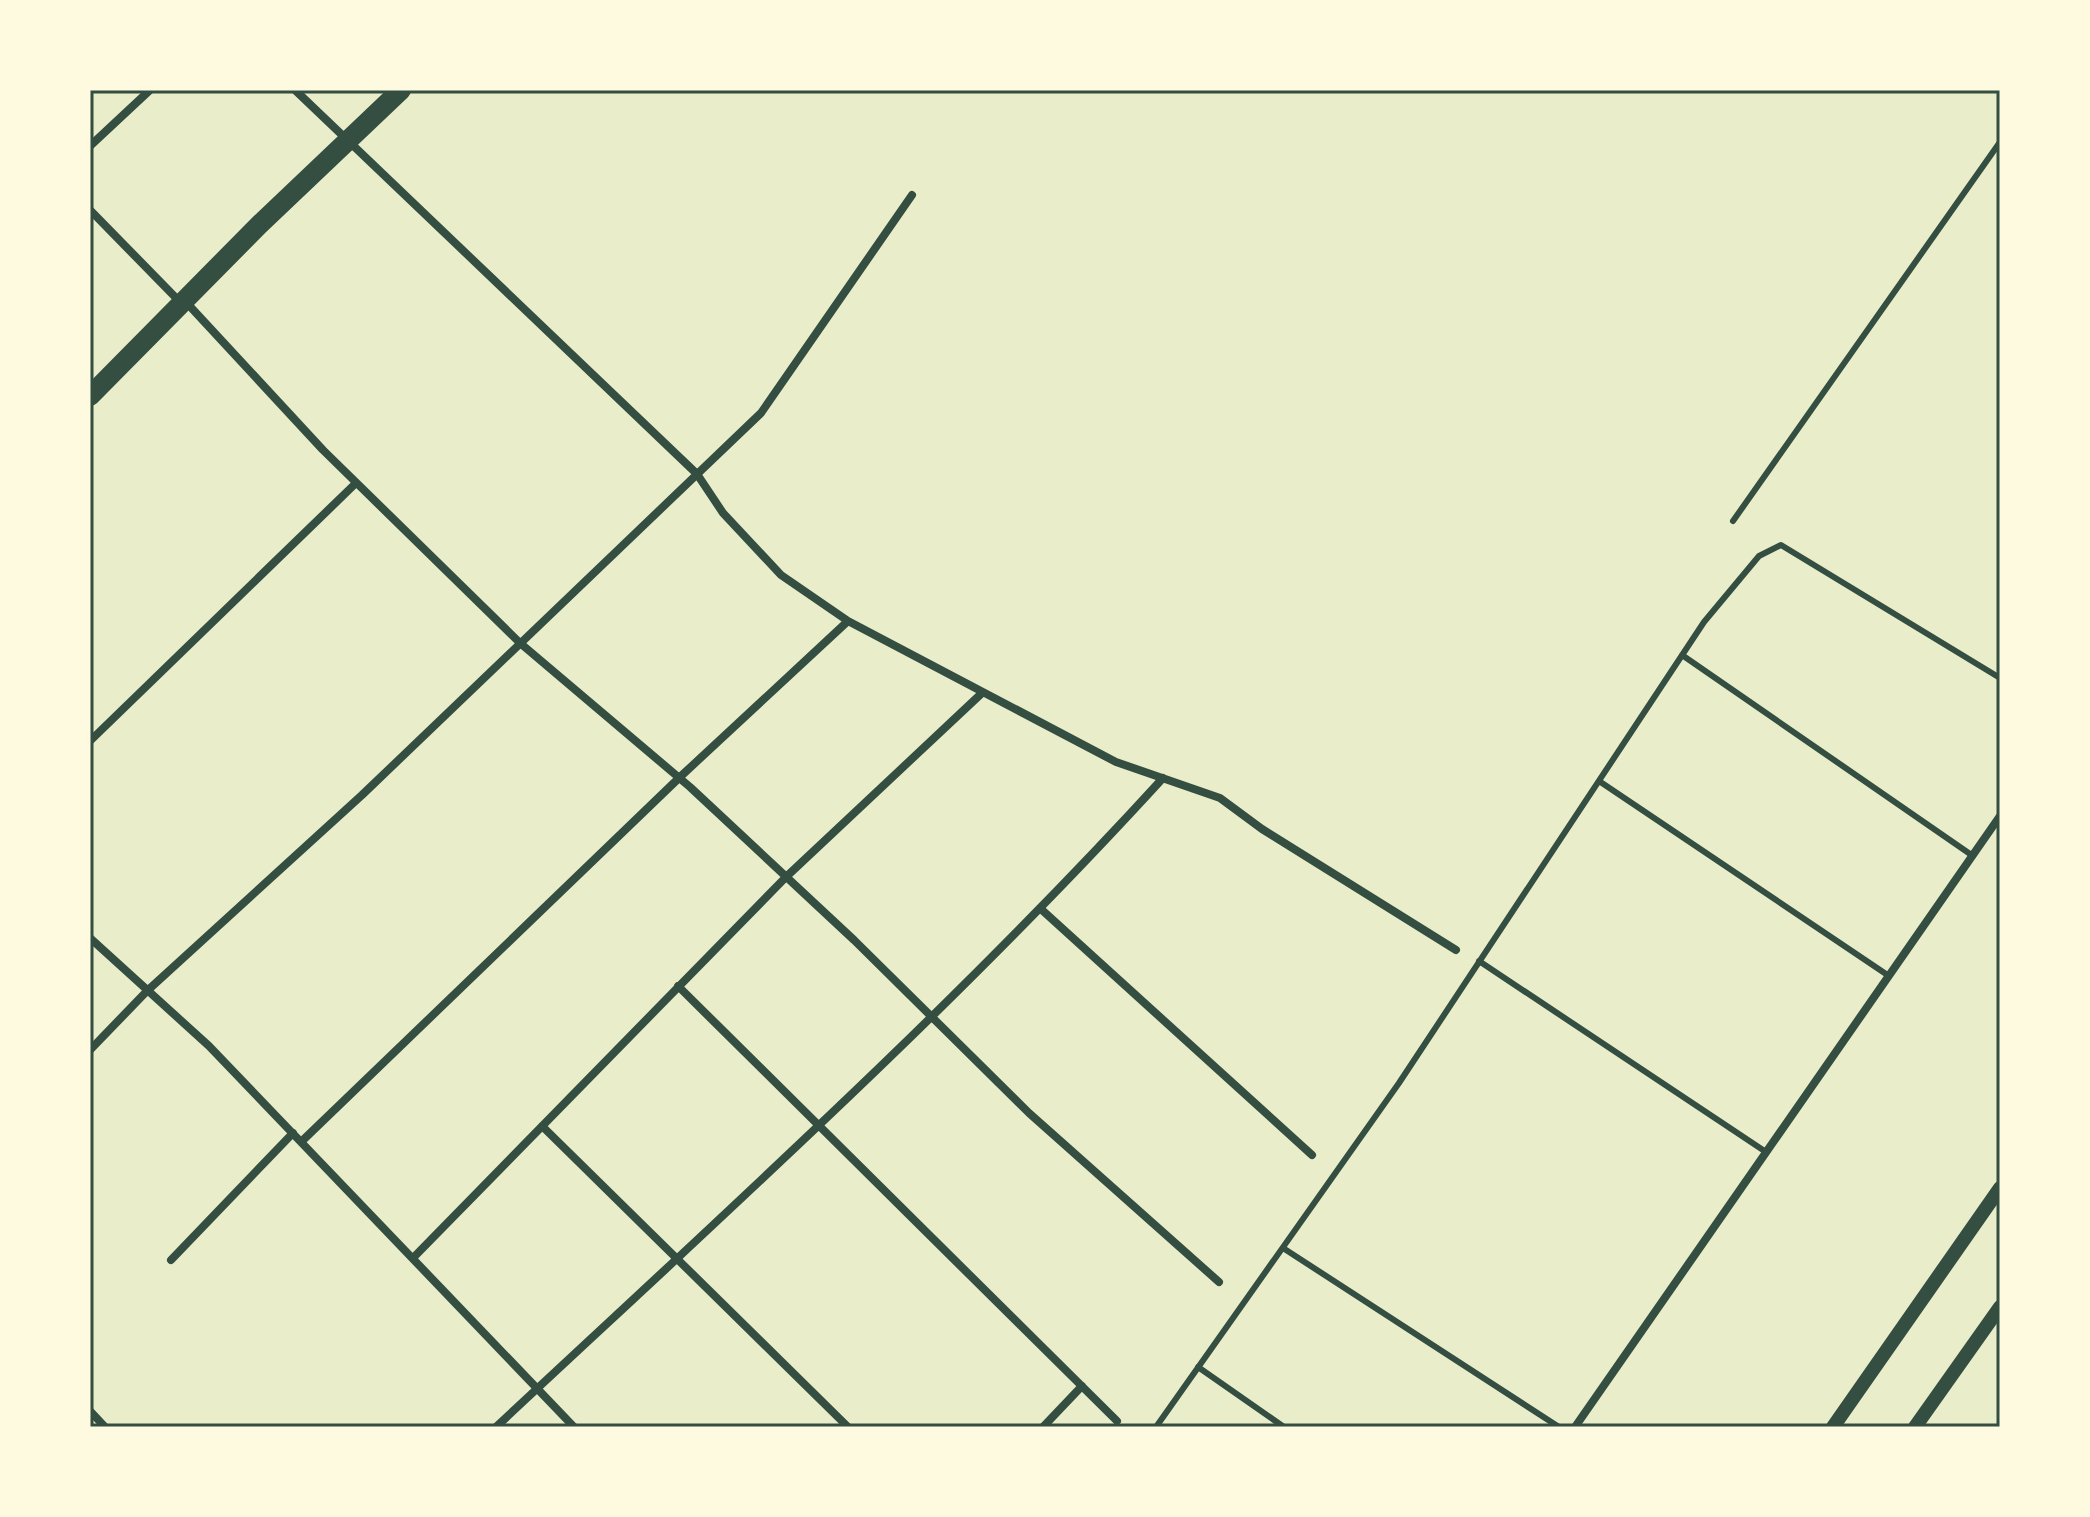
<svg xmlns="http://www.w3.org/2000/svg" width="2090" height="1517" font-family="'IBM Plex Sans',sans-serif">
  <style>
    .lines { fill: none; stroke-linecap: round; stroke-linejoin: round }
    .service { stroke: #344e41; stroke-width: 6 }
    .minor { stroke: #344e41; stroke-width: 8 }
    .tertiary { stroke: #344e41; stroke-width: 14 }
    .primary { stroke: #344e41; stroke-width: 20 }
    .neatline { fill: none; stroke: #344e41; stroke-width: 3 }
  </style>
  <rect width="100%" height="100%" fill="#e9edc9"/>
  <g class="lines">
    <path class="service" d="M1733,521L2000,142
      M1682,655L1973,856
      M1599,781L1889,976
      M1479,961L1766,1152
      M1283,1248L1559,1427
      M1198,1367L1284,1427
      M1156,1427L1399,1083L1704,622L1759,556L1781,545L2000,678"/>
    <path class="minor" d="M295,90L697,474L723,513L781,575L848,621L1116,762L1220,798L1262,829L1456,950
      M90,146L150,90
      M90,210L181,303
      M185,301L323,450L520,643L690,787L854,940L1029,1113L1219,1282
      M90,741L356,483
      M1042,910L1312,1155
      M90,938L209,1046L574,1427
      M678,986L1117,1421
      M90,1050L147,991L362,795L761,413L912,195
      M542,1126L848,1427
      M301,1142L680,777L848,621
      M413,1258L786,877L982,693
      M171,1260L293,1133
      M90,1411L105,1427
      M496,1427C723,1215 953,1008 1163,778
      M1043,1427L1082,1386
      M1575,1427L2000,816"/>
    <path class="tertiary" d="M1833,1427L2000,1188
      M1915,1427L2000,1307"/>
    <path class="primary" d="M90,396L259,225L401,90"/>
  </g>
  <rect width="2090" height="1517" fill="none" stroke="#fefae0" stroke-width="184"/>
  <rect x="92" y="92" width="1906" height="1333" class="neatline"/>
</svg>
